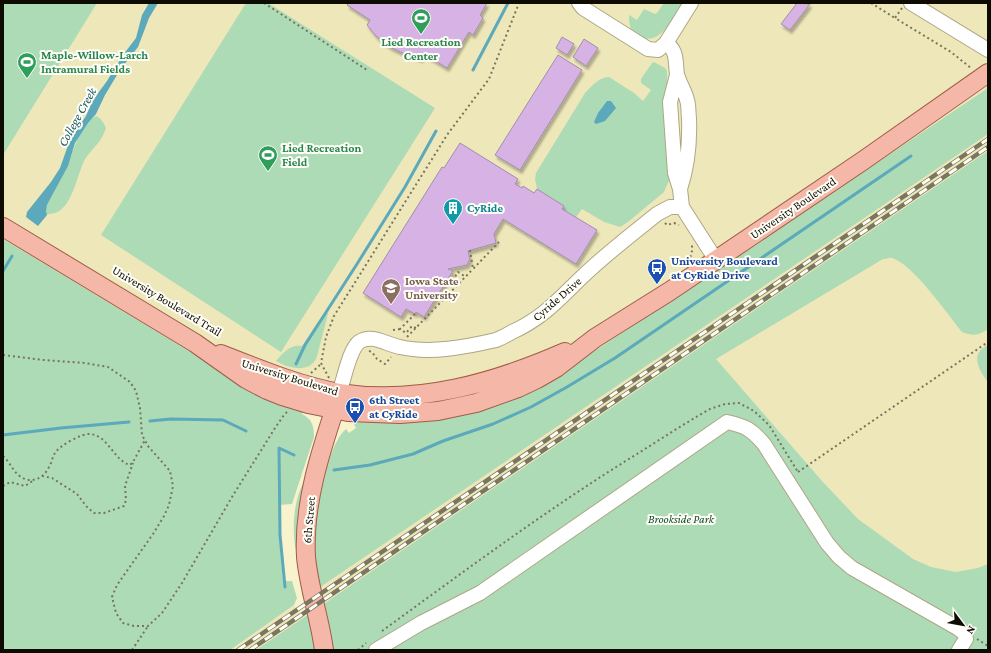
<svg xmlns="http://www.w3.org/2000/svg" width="991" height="653" font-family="'Crimson Pro',serif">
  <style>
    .built { fill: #eee7ba }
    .green { fill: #addbb6 }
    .water { fill: #5ba9bb }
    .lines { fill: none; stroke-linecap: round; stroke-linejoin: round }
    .stream { stroke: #5ba9bb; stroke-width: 3 }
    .building { fill: #d6b2e5; stroke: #a38eab; filter: url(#shadow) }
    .minor-casing { stroke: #ada784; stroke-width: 16 }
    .major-casing { stroke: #a05c48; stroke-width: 20 }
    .path { stroke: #78745e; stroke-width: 2; stroke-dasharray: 2 3; stroke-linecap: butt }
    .minor { stroke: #fff; stroke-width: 14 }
    .major { stroke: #f5b7a7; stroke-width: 18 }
    .rail-casing { stroke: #7a765f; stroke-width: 4.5 }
    .rail { stroke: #fffef7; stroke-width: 3; stroke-dasharray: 9; stroke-linecap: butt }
    .labels { text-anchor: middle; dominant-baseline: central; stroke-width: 4; stroke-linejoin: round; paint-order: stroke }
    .leisure-label { font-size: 12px; font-weight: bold; fill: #27864d; stroke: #fffef7; text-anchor: start }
    .culture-label { font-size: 12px; font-weight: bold; fill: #0d838f; stroke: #fffef7; text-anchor: start }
    .street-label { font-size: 12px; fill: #0e0c02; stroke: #fffef7 }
    .transit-label { font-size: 12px; font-weight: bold; fill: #164399; stroke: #fffef7; text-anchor: start }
    .education-label { font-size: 12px; font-weight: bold; fill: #785e54; stroke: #fffef7; text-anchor: start }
    .park-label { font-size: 12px; font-style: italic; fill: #0e4b24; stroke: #fffef7 }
    .water-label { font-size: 13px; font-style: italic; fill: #185a67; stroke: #fffef7 }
  </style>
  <defs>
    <filter id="shadow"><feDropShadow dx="2" dy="3.5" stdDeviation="1" flood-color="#0004"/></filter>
  </defs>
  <rect width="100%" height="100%" fill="#f8f2cd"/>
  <path class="built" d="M3,3H988V581L954,595L858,519L823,482L715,359L705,344L328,601L319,588L697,331L670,291L595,338L511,374L357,395L219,353L3,226Z
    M294,605L303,618L256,650H230Z"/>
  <path class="green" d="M3,3H97L3,155Z
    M246,3H268L435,108L281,352L101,235Z
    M664,3H683C674,17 660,48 638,36C630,31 629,25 629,15L637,20L644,9L655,14L657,13Z
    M654,62L665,68L667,71L670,171V178L664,192L628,222L620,227L604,222L582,209L576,217L562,209L564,206L537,189L535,179L536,173L585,93C592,86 599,77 609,77L634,93L643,101L651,90L641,83V79L652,63Z
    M988,88V134L319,588C317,569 312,549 313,530C315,508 329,442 346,429L349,433L356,428L354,424L364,421L532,389L585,357L705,279Z
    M96,116C102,119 103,122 106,128C104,133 102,138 99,142C94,148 89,153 85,159C76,176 72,215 48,214L47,215L46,211L47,205C54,192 61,180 67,166C75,149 78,127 96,116Z
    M988,151V329C978,336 974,336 962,332C948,315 913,264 892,258C890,257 886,259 883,259L716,359L823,482L858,519L913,559L931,567L956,572L978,568L988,564V650H256Z
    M3,239L245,385L304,409L302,414C312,419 314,426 314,437L292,504L279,505V536L283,581H292L297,598L294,605L230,650H3Z
    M326,312L328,313C326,323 323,332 321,341C319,347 318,357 314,362C305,373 286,367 276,361C284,352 290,344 302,346L317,323Z
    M988,345V382C979,370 969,354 988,345Z
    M306,478L298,560C291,534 292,501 306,478Z"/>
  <path class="water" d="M149,3H158L149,18L138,47L120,70L105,95L96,114L88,123L75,143L68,166L47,205L46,211L47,215L38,226L26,217L27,212L51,182L60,168L71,137L86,116L93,100L107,81L123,55L136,38L142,15Z
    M607,101H611L616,108L605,121L596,124L594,122L598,113Z"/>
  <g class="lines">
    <path class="stream" d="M473,70L508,3
      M3,271L12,256
      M296,364L305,345L357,264L405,187L436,131
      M150,421L171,419L223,420L246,431
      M3,435L61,428L129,422
      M334,470L370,465L413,454L443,441L493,424L531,407L567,387L615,358L911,156
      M285,587L280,535L279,448L294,455"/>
  </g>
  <path class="building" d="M349,3H487L480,15L483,18L473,35L469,32L447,68L424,54L421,59L407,55L390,47L376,36L367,25L370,20L347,5Z
    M797,3L810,4L790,30L781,24Z
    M562,37L574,44L567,55L556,48Z
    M584,39L598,48L586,66L573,57Z
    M558,55L582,70L520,170L495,155Z
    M460,143L518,179L515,184L522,188L523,186L534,193L537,189L564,206L562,209L597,230L576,264L503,219L494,234L496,243L468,251L470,259L467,265L448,269L453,271L424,317L416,312L415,314L406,309L401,317L363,293L442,167L444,168Z"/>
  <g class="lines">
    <g class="minor-casing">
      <path id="minor" d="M579,3L583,8L648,49L658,50L666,43L691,3
        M911,3L988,50
        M666,43C678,51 675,62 677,74C679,83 685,91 687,100C689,105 688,112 689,118C690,143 688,165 680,189
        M677,75L670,102L675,173L680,189L682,207L716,260
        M339,393C344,380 349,350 359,342C372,333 387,345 400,347C430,354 466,347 496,340C501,338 507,335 512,332C543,318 559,299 583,276C606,254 632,234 657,214L670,207H682
        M376,650L421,623L480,593L727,422C746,426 752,430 764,444L827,543L839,557L852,568L959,629L965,634L966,639L959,650"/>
    </g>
    <g class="major-casing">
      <path id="major" d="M3,227L195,343L246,379L267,390L282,396L308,404L348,412L400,414L438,411L476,403L518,388L537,379L556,368L595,338L670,291L864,160L988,73
        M221,354C259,369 300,386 340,393C418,405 494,383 565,352
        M324,650C320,619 309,589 306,557C303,503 321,450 338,399"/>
    </g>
    <path class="path" d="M264,3L367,70
      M871,3L895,18
      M902,8L895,18L951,52L971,68
      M665,223L667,225L674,223L679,225
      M470,250L473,269L499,242
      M689,262L692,251V245
      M446,282L450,285L458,272L466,277
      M415,314L400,329L406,333L412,326L416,328
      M393,330L400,329
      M407,337L473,269
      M369,351L372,352L377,359L385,364L391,357
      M3,355L43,360L85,363L108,367L130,382L136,391L140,408L142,435L148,446L170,471L173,486L169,505L164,516L153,534L117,585L112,597L116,613L123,623L134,626H148L162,613L182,583L232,497L275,428L284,415L287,412
      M311,373L321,364
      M329,378L321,363L326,337L334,316L447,135L489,79L519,3
      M3,456C10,462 13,472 21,477C32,484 44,478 49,467C52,463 52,457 55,453C59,446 82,433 90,434C109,436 113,460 130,465L133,462L145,440
      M798,472L988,342
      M42,476L52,478L77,494L87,507L94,513H104L124,506L126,500L125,486L133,463
      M3,486L10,482L25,486L34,480
      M382,631C466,570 549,508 637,454C661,439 685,423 710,409L725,404L739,403L754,411L769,425L798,472
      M977,639L988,646
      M132,650L148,626
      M358,650L366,643"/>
    <use href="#minor" class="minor"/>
    <use href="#major" class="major"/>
    <g class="rail-casing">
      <path id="rail" d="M238,650L988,139
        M250,650L988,147"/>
    </g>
    <use href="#rail" class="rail"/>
  </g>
  <defs>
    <g id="stadium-pin" transform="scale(1)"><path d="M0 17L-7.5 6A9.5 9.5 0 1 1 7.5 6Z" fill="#2e9e5b" stroke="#fffef7"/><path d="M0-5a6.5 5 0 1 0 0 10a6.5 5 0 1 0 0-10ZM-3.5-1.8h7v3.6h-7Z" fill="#fff"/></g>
    <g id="building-pin" transform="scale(1)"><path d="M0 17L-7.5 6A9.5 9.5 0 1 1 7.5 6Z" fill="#0f9aa8" stroke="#fffef7"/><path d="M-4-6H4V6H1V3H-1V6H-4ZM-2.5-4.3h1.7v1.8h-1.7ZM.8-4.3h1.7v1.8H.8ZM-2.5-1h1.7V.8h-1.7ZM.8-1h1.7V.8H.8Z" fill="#fff"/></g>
    <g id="bus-pin" transform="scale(1)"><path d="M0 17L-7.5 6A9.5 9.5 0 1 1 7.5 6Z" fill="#1a4fb4" stroke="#fffef7"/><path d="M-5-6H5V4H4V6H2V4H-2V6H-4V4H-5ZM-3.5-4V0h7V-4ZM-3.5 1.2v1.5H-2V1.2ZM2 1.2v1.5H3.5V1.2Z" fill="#fff"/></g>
    <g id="university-pin" transform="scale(1)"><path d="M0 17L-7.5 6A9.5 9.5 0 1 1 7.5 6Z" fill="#8d6e63" stroke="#fffef7"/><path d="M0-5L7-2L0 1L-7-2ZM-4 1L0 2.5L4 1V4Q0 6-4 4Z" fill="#fff"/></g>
  </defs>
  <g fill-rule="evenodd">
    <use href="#stadium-pin" x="421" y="18"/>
    <use href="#stadium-pin" x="27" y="62"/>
    <use href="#stadium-pin" x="268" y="155"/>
    <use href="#building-pin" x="453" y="208"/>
    <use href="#bus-pin" x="657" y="268"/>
    <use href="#university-pin" x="391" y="288"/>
    <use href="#bus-pin" x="355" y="407"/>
  </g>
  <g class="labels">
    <g class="leisure-label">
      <text x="421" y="42" text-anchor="middle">Lied Recreation<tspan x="421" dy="14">Center</tspan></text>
      <text x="41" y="55">Maple-Willow-Larch<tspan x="41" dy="14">Intramural Fields</tspan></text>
      <text x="282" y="148">Lied Recreation<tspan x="282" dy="14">Field</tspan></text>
    </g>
    <g class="culture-label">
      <text x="467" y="208">CyRide</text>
    </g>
    <g class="street-label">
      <text transform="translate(793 208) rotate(-34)">University Boulevard</text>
      <text transform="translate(557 299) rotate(-41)">Cyride Drive</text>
      <text transform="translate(167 301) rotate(31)">University Boulevard Trail</text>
      <text transform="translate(290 377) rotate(17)">University Boulevard</text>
      <text transform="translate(309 520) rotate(-85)">6th Street</text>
    </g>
    <g class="transit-label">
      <text x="671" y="261">University Boulevard<tspan x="671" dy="14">at CyRide Drive</tspan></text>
      <text x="369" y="400">6th Street<tspan x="369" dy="14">at CyRide</tspan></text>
    </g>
    <g class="education-label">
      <text x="405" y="281">Iowa State<tspan x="405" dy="14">University</tspan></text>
    </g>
    <g class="park-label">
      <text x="681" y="519">Brookside Park</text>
    </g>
    <g class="water-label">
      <text transform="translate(77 117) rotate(-61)">College Creek</text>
    </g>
  </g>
  <rect width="991" height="653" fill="none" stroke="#0e0c02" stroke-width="8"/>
  <g transform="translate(963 625) rotate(122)" stroke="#fffef7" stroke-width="3" paint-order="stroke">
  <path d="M0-3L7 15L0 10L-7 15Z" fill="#0e0c02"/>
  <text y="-6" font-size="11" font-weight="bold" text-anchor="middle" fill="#0e0c02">N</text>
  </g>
</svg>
